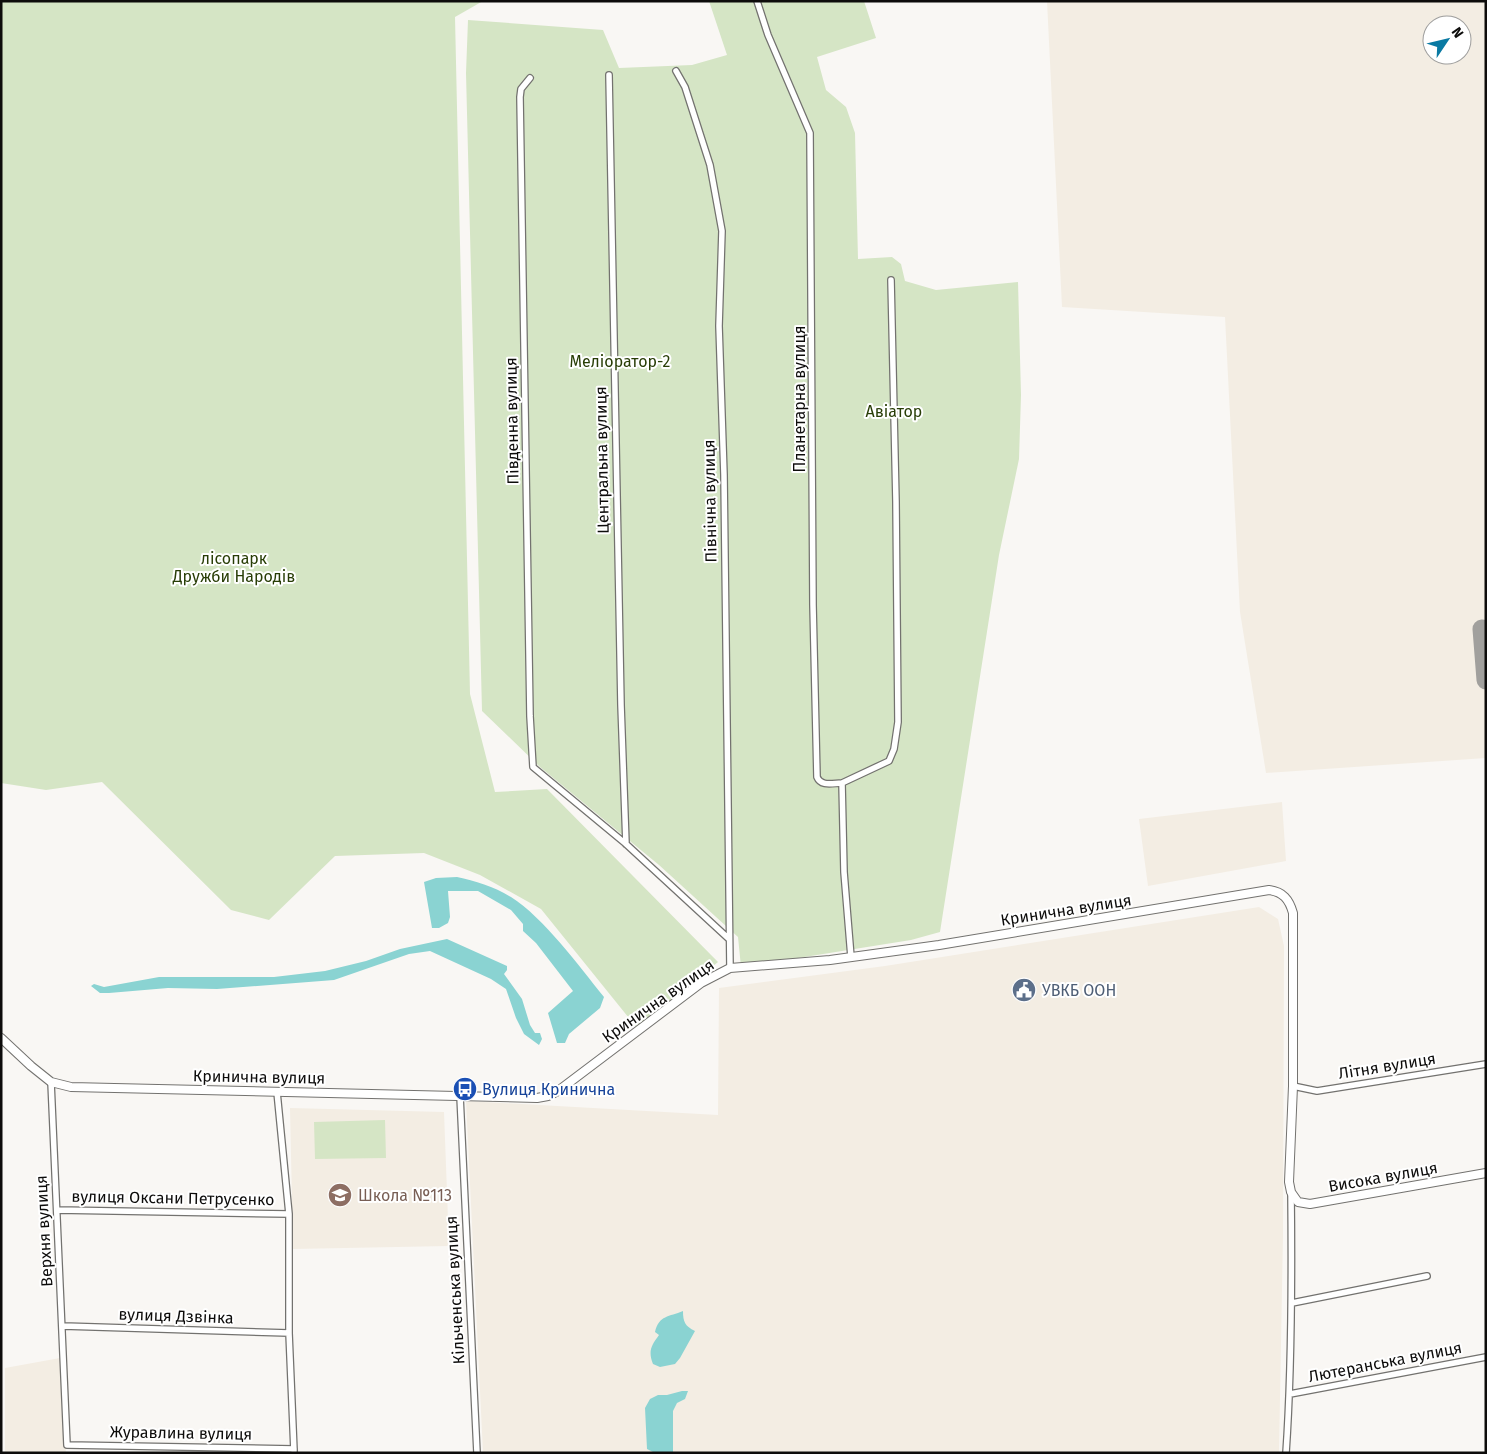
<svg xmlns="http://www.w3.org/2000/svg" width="1487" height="1454" font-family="'Fira Sans',sans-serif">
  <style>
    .built { fill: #f3ede3; fill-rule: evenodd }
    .green { fill: #d5e5c5 }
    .water { fill: #8ad3d2 }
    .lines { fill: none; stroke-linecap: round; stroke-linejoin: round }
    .taxiway { stroke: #a1a09d; stroke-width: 19 }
    .minor-casing { stroke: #73726f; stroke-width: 8 }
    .tertiary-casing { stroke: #73726f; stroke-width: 10 }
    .minor { stroke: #fff; stroke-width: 5.5 }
    .tertiary { stroke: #fff; stroke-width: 8 }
    .labels { text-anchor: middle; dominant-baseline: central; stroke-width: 4; stroke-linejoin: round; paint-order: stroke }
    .park-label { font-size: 16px; fill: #283d06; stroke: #fff }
    .street-label { font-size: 16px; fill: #0d0c0b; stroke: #fff }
    .service-label { font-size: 16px; fill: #4e5e75; stroke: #fff; text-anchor: start }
    .transit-label { font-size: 16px; fill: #164399; stroke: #fff; text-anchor: start }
    .education-label { font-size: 16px; fill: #785e54; stroke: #fff; text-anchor: start }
  </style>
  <rect width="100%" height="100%" fill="#f9f7f4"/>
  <path class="built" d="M1047,1H1486V758L1266,773L1240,612L1225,317L1062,307ZM1432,25H1462V55H1432Z
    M1282,802L1286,861L1148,886L1139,819Z
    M1259,907L1278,919L1284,946L1283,1235L1279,1453H483L466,1101L718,1115L719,988L885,966Z
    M290,1108L444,1112L449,1246L293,1249Z
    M60,1358L66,1453H5V1368Z"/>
  <path class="green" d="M1,1H483L455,17L470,694L495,792L547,789L718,962L637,1028L541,909L480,875L424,853L335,856L269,920L231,910L102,782L46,790L1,783Z
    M709,1H864L876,38L817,57L826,90L846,107L855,133L858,259L892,257L901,264L905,281L936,290L1018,282L1021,395L1019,459L999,555L940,932L911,940L741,967L738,937L659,865L540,767L482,711L466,73L468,20L603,30L619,68L692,65L727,55Z
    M385,1120L386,1158L315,1159L314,1122Z"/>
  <path class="water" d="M457,877C475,881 495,887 511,897C544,918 579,966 604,997L600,1008L569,1034L565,1043H557L548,1013L573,991L536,943L523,931V924L511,910L478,891H448L450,917L448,923L439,928H432L424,882L436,878Z
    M447,939L507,966V970L504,974L522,999L530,1025L535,1033H540L542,1039L539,1045L524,1034L516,1018L506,989L491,979L430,951L409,954L334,980L217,989L168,988L109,993H100L91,986L94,984L104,987L159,977H274L325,971L366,961L400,949Z
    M683,1311C683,1322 685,1326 695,1331L680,1358L675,1364L660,1367L653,1364C648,1351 651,1346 659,1335L655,1332C659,1315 669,1317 683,1311Z
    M682,1391H688L685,1399L677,1403L673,1411V1453H655L647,1449L645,1408L650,1399L658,1395H667Z"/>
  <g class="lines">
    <path class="taxiway" d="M1482,629L1486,680"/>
    <g class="minor-casing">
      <path id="minor" d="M757,1L768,35L810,133L813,605L817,777C821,787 833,783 842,783
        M676,71L685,87L710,165L722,231L719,326L724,475L730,968
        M609,75L621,705L626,844
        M530,78L521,89L520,97L530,716L533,767L626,844L729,939
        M851,957L844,872L842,783L889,761L894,749L898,722L896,502L891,280
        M51,1082L67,1445L294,1449
        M1293,1086L1317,1091L1486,1064
        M277,1092L289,1214V1333L294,1451
        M460,1096L477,1453
        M57,1210L289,1214
        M1292,1303L1427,1276
        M63,1326L289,1333
        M1290,1394L1486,1357
        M1286,1453C1292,1366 1292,1279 1291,1192"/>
    </g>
    <g class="tertiary-casing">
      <path id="tertiary" d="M1,1038L31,1066L51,1082L71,1087L537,1098L548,1096L558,1091L701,983L730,968L830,960L939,945L1269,890C1283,892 1289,899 1293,913V1086L1289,1182L1291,1192L1298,1202L1310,1204L1486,1173"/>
    </g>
    <use href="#minor" class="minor"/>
    <use href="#tertiary" class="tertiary"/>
  </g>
  <defs>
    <g id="civic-disc" transform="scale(1.25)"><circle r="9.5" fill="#5c6f8a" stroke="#fff"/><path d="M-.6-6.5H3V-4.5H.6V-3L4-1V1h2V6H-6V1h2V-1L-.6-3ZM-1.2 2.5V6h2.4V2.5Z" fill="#fff"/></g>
    <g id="bus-disc" transform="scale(1.25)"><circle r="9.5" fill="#1a4fb4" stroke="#fff"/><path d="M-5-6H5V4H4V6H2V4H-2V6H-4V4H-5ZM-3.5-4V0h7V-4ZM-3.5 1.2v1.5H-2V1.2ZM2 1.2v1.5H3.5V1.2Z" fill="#fff"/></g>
    <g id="school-disc" transform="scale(1.25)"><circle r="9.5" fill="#8d6e63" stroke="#fff"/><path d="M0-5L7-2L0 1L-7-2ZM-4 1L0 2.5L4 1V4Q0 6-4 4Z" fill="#fff"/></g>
  </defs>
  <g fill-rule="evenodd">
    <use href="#civic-disc" x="1024" y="990"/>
    <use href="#bus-disc" x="465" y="1089"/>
    <use href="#school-disc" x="340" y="1195"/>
  </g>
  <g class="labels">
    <g class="park-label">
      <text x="620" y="361">Меліоратор-2</text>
      <text x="894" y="411">Авіатор</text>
      <text x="234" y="558">лісопарк<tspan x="234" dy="18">Дружби Народів</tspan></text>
    </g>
    <g class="street-label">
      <text transform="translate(799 399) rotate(-90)">Планетарна вулиця</text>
      <text transform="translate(512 421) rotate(-91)">Південна вулиця</text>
      <text transform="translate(602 460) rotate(-91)">Центральна вулиця</text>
      <text transform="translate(710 501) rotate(-91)">Північна вулиця</text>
      <text transform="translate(1066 910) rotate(-9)">Кринична вулиця</text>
      <text transform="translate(658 1001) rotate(-35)">Кринична вулиця</text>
      <text transform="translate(1387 1066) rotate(-9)">Літня вулиця</text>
      <text transform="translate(259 1077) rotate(1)">Кринична вулиця</text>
      <text transform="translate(1383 1177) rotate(-10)">Висока вулиця</text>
      <text transform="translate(173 1198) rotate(1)">вулиця Оксани Петрусенко</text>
      <text transform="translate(44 1231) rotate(-93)">Верхня вулиця</text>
      <text transform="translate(455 1290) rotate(-93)">Кільченська вулиця</text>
      <text transform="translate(176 1316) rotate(2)">вулиця Дзвінка</text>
      <text transform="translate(1385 1362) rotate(-11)">Лютеранська вулиця</text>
      <text transform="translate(181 1433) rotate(1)">Журавлина вулиця</text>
    </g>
    <g class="service-label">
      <text x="1042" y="990">УВКБ ООН</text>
    </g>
    <g class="transit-label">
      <text x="482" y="1089">Вулиця Кринична</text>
    </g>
    <g class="education-label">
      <text x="358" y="1195">Школа №113</text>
    </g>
  </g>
  <rect width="1487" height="1454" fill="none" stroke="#0d0c0b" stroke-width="5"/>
  <g transform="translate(1447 40) rotate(55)"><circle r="24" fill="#ffffff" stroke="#9e9e9d"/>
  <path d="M0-4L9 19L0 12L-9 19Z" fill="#0a7aa3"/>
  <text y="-8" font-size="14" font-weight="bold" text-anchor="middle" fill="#0d0c0b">N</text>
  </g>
</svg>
